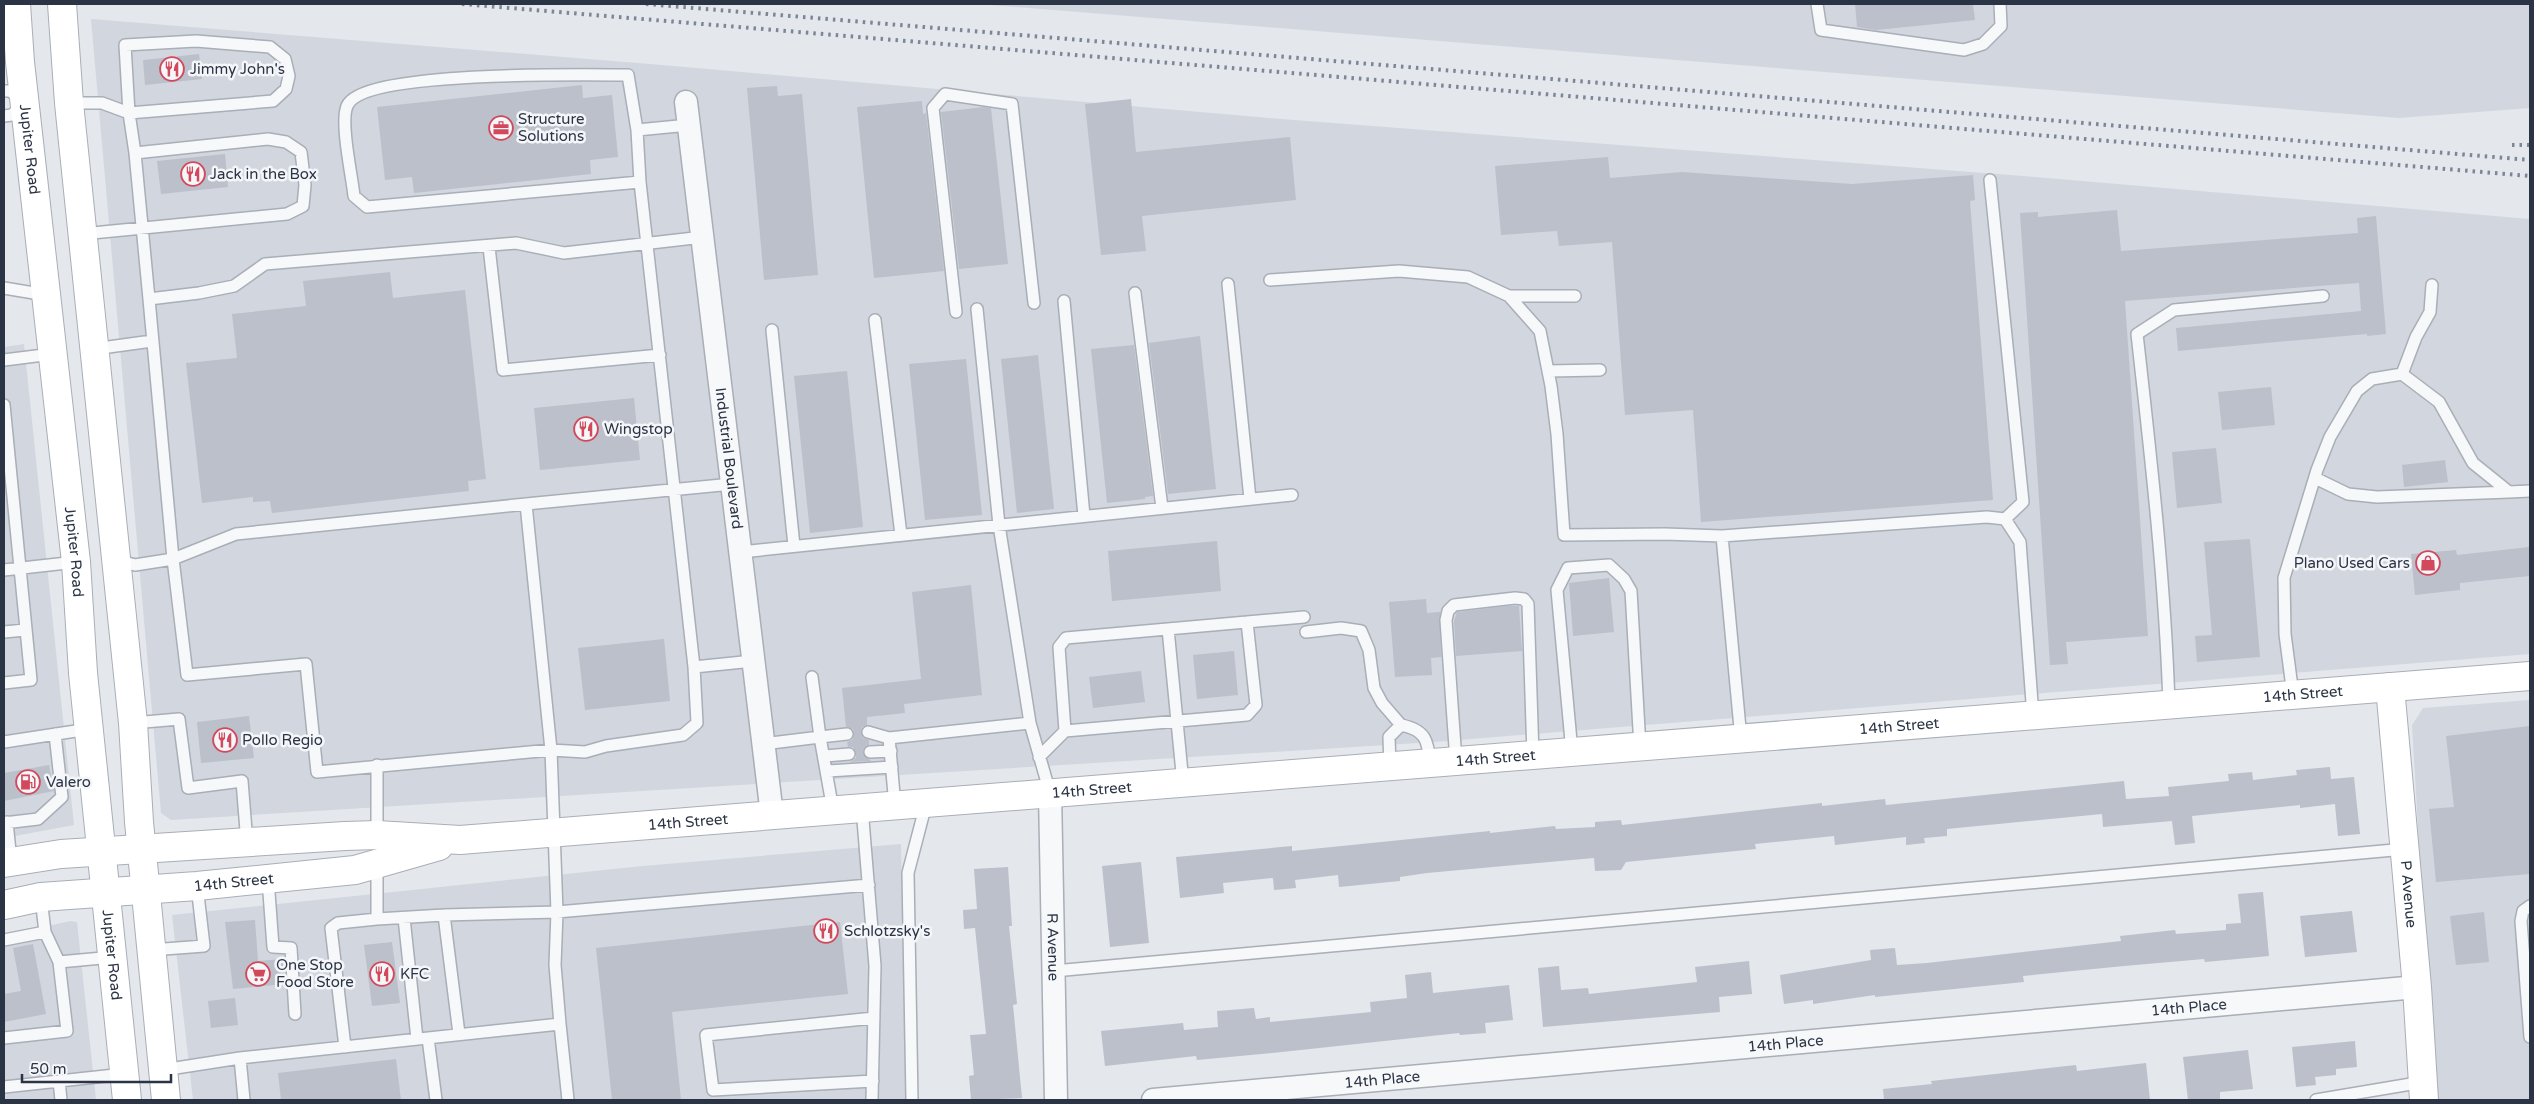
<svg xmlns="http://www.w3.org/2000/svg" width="2534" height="1104" font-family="'Varela Round',sans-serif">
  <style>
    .built { fill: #d2d6de }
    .building { fill: #bbc0ca }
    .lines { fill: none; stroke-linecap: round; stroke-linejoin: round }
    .lane-casing { stroke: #a9aeb7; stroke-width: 14 }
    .street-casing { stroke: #a9aeb7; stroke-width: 25 }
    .secondary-casing { stroke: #a9aeb7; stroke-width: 30 }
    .lane { stroke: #f7f8fa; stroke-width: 11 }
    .street { stroke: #f7f8fa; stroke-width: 22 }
    .secondary { stroke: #fff; stroke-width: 28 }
    .rail { stroke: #7d8696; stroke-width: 4; stroke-dasharray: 2.5 5; stroke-linecap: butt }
    .labels { text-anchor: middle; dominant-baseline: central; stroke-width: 5; stroke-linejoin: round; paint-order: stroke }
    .poi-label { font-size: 15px; fill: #2b3445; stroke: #f4f6f9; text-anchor: start }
    .street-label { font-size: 15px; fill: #2b3445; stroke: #f4f6f9 }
  </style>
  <rect width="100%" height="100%" fill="#e4e7ec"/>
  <path class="built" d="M979,4H2530V108L2399,118Z
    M91,19L662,65L1281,119L2023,176L2530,219V654L1434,742L171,820L161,813Z
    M24,344L74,825L4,838V347Z
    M2530,700V1100H2434L2412,725L2423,708Z
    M901,844L906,1100H193L172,915L643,866Z
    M70,921L77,922L96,1100H4V936Z"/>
  <path class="building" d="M1855,4H1973L1975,20L1876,30L1857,27Z
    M199,54L202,79L145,85L143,60Z
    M582,85L583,98L612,95L618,157L590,160L591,174L414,193L412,177L385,180L377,107Z
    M777,86L778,96L802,94L818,275L764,280L747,88Z
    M1131,99L1136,152L1290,137L1296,200L1142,216L1146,251L1101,255L1085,104Z
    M922,101L923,114L926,113L944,271L874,278L857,107Z
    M984,107L991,108L1008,264L959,269L941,112Z
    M225,154L228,187L161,194L157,161Z
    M1608,157L1610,178L1682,172L1852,184L1973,175L1975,200L1970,201L1993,500L1701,522L1693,410L1625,415L1612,242L1559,246L1557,231L1501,235L1495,166Z
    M2117,210L2121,251L2358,233L2357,218L2376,216L2386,334L2367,336V334L2178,351L2176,328L2361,311L2359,283L2125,301L2148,636L2066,642L2068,664L2050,665L2020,213L2038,212V217Z
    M390,272L393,298L465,290L486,479L468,481L469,491L272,513L270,501L253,502V497L202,503L186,363L237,358L232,314L306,306L303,281Z
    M1200,336L1216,489L1168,494L1149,343Z
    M1134,345L1153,496L1145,497V499L1107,503L1091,349Z
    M1038,355L1054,509L1017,513L1001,359Z
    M966,359L982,515L925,520L909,364Z
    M847,371L863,527L810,533L794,376Z
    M2271,387L2275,425L2222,430L2218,392Z
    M634,398L640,460L540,470L534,408Z
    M2216,448L2222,503L2177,508L2172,452Z
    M2445,460L2448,482L2404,487L2402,465Z
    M2250,539L2260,657L2197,662L2195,636L2212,635L2204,542Z
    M1217,541L1221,591L1112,601L1108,551Z
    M2530,547V576L2460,583V590L2415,595L2411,554L2456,550L2457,555Z
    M1609,578L1614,632L1573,636L1569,583Z
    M971,585L982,695L904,704L905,713L867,717V725L862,727L861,733L863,738L869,740V745L864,748L863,753L871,761L850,762L856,758V753L853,747H848L847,742L852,740L854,734L853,729L846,727L842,688L921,679L912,592Z
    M1426,599L1427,613L1440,612L1441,657L1431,658L1432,675L1395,677L1389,602Z
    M1507,606H1519L1522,651L1456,656L1454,621L1457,612Z
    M664,639L670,701L585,710L578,648Z
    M1234,651L1238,695L1197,699L1193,655Z
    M1141,671L1145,702L1093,708L1089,677Z
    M249,716L254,758L201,763L197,722Z
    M2530,726V874L2436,882L2429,809L2454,807L2446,736Z
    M49,765L54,791L4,801V773Z
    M2330,767L2331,779L2354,777L2360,834L2338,836L2335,804L2300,808V805L2192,816L2195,843L2175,845L2172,821L2103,827L2102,814L1947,829V836L1924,838L1925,843L1906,845V837L1835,845L1834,836L1755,844L1756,849L1626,862L1621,870L1595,871L1594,858L1427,873L1400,877V881L1339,887L1338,875L1295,880L1296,888L1274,890L1273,878L1223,883L1224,893L1180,898L1176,857L1292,846V851L1490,831V833L1555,826L1556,829L1595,827V822L1621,820L1622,825L1822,803V806L1885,799L1886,805L2124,781L2126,799L2169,796L2168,787L2229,781L2228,774L2252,772L2253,780L2297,775L2296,770Z
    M1141,862L1149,943L1110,947L1102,866Z
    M1008,867L1012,926H1009L1017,1004L1013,1005L1022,1098L971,1100L969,1076L974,1075L970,1035L986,1034L975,928L964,929L963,910L977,909L974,869Z
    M2263,892L2269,956L2205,962L2204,959L2124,966L2023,976L2024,982L1875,997V995L1813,1004V1000L1784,1004L1780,975L1871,960L1870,950L1895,948L1897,965L1927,963L2121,941L2120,936L2175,930L2176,934L2226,930V924L2241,923L2238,894Z
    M2352,911L2357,952L2305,957L2300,916Z
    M2484,912L2489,962L2456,965L2450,916Z
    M255,920L258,961L283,959L285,984L233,989L225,922Z
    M840,922L848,994L672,1012L681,1100H612L596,948Z
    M392,942L400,1003L372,1006L364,945Z
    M33,944L46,1014L4,1022V994L21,991L13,948Z
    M1749,961L1752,994L1719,997L1720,1012L1543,1027L1538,968L1559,966L1561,990L1588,988L1589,994L1697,982L1695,967Z
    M1431,972L1433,993L1509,985L1513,1020L1485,1023L1486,1033L1460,1035L1459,1033L1282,1052L1197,1060L1196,1056L1105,1066L1101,1031L1183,1023L1184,1030L1218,1027L1217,1011L1254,1008L1256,1019L1270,1017V1022L1371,1012L1370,1002L1407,998L1405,975Z
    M235,998L238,1025L211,1028L208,1001Z
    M2355,1041L2357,1067L2336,1069V1075L2315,1077L2316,1085L2296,1087L2292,1047Z
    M2248,1050L2253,1089L2220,1092V1100H2188L2183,1057Z
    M396,1059L401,1100H281L278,1073Z
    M2146,1063L2150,1100H1884L1883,1089L1932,1084L1931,1081L2076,1065L2077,1071Z"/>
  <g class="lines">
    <g class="lane-casing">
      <path id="lane" d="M1817,4L1821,30L1964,50L1983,44L2001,26L2000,4
        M196,41L270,47L285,59L289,76L286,89L273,101L129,113L125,45Z
        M4,91H10L25,102L12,115L4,116
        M69,103H102L129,113L135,153L268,139L286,142L301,152L305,185L303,206L287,214L82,234
        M637,130L689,125
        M135,153L149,299
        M1990,180L2023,502L2005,519
        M703,237L564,253L516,243L265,264L234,286L199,293L149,299L173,559L187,675L306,664L317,772L551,750L526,504L732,484
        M489,247L503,370L660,355
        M1270,280L1399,271L1468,277L1509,296L1540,331L1551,386L1557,434L1564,535L1665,534L1722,536L1987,517L2005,519L2020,542L2033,716
        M1228,284L1250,499
        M4,288L46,295
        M1135,293L1162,508
        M1509,296H1575
        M1064,301L1084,516
        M977,309L999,525L1030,723L1050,793
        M956,312L933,108L945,94L1012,104L1034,303
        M875,320L901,535
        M772,330L794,546
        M94,349L152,341
        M4,360L52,354
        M1548,371L1600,370
        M2402,374L2439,402L2473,463L2509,492L2530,491
        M4,405L31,680L4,683
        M2315,478L2348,494L2377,497L2509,492
        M1722,536L1741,739
        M741,552L1292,495
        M117,560L135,565L173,559L236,534L526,504
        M4,570L76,562
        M1168,629L1183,783
        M4,632L25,630
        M1306,632L1341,628L1361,631L1369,650L1374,688L1382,703L1401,725L1389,737L1390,767
        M694,667L753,661
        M812,677L820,737L847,734
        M2293,695L2285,634L2284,578L2317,470L2330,437L2357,391L2372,379L2402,374L2416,337L2430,312L2432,285
        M2169,705C2165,581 2151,458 2137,334L2174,310L2323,296
        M133,723L179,719L188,788L242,781L247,843
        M1401,725C1426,730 1428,741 1430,763
        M1065,731L1059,647L1066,638L1304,617
        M868,732L889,738
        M4,742L89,729
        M763,744L820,737L833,810
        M870,752L891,751
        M1572,752L1557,590L1568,568L1609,565L1624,579L1631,591L1640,747
        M825,756L849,754
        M1039,757L1065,731L1247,715L1256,705L1247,622
        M1456,761L1446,620L1448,611L1454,605L1515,598L1524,599L1528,604L1533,755
        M377,765V836
        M828,771L892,767
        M895,806L889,738L1030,723
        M862,808L875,966L872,1100
        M7,822L11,861
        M4,823L38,819L62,797L55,734
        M377,864V919L444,915L557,912L869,885
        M268,879L273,947L291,948L295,1014
        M41,898L45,932L59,962
        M2530,906L2523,911L2521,921L2530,1037
        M444,915L459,1034
        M404,918L417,1039
        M4,940L45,932
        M151,950L204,946L197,886
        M1054,971L2405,849
        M560,1024L555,965L557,912L551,750L585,752L606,746L683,735L697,723L694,667L640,182L637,130L628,75C586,75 362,70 347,106C340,123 352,176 354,196L367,207L640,182
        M4,1038L67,1031L59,962L113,957
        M428,1038L436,1100
        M345,1047L331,928L338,923L377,919
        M163,1070L240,1058
        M59,1081L61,1100
        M873,1081L713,1090L706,1035L874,1018
        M4,1087L124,1074
        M244,1100L240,1058L560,1024L568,1100
        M912,1100L908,873L926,804
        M2316,1100L2423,1082"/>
    </g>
    <g class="street-casing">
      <g id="street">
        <path id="s1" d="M686,102L772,815"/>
        <path id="s2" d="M1050,793L1056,1100"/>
        <path id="s3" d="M1153,1100L2417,987"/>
      </g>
    </g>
    <g class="secondary-casing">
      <g id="secondary">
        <path id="s4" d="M16,4L20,62L76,562L83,673L127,1100"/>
        <path d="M62,4L69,103L133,723L139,822L166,1100"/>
        <path id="s5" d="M2390,687L2417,987L2424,1100"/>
        <path id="s6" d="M4,863L61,854L345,836L377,835L460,840L2530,676"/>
        <path id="s7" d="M4,905L41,897L197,886L355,870L439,846"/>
      </g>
    </g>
    <use href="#lane" class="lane"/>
    <use href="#street" class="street"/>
    <use href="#secondary" class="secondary"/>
    <path class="rail" d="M462,4L2530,176
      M646,4L2530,160
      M2512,145H2530"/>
  </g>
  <defs>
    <g id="restaurant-ring" transform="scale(1.25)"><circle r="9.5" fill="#f4f6f9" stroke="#d1495b" stroke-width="1.5"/><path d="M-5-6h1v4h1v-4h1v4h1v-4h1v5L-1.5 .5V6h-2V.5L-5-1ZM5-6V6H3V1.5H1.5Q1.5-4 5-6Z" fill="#d1495b"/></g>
    <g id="office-ring" transform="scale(1.25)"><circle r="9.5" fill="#f4f6f9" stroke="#d1495b" stroke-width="1.5"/><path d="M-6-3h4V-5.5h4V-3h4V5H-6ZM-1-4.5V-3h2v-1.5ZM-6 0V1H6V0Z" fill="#d1495b"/></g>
    <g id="shop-ring" transform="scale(1.25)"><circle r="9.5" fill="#f4f6f9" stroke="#d1495b" stroke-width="1.5"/><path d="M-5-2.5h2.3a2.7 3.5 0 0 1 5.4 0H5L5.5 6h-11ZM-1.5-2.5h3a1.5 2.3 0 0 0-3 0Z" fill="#d1495b"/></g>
    <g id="fuel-ring" transform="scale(1.25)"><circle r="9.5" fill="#f4f6f9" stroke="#d1495b" stroke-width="1.5"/><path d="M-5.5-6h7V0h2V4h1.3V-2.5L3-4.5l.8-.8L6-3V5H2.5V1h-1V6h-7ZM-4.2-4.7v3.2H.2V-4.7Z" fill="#d1495b"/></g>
    <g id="supermarket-ring" transform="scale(1.25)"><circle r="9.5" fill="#f4f6f9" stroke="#d1495b" stroke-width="1.5"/><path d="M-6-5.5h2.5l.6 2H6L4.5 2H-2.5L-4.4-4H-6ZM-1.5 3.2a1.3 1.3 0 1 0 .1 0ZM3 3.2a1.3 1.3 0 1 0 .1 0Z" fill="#d1495b"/></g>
  </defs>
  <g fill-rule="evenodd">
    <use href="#restaurant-ring" x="172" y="69"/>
    <use href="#office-ring" x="501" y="128"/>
    <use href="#restaurant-ring" x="193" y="174"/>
    <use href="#restaurant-ring" x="586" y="429"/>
    <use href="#shop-ring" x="2428" y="563"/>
    <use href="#restaurant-ring" x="225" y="740"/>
    <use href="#fuel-ring" x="28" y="782"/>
    <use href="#restaurant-ring" x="826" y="931"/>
    <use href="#supermarket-ring" x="258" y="974"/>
    <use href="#restaurant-ring" x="382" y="974"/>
  </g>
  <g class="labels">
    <g class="poi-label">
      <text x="190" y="69">Jimmy John's</text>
      <text x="518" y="119">Structure<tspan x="518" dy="17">Solutions</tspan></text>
      <text x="210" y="174">Jack in the Box</text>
      <text x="604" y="429">Wingstop</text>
      <text x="2410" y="563" text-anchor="end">Plano Used Cars</text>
      <text x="242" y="740">Pollo Regio</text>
      <text x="46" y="782">Valero</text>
      <text x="844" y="931">Schlotzsky's</text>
      <text x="276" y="965">One Stop<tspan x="276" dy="17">Food Store</tspan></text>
      <text x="400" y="974">KFC</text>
    </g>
    <g class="street-label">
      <text stroke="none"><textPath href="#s4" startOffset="146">Jupiter Road</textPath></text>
      <text stroke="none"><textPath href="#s1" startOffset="359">Industrial Boulevard</textPath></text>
      <text stroke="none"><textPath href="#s4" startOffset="551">Jupiter Road</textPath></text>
      <text stroke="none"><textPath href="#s6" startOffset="2306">14th Street</textPath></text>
      <text stroke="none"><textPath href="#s6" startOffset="1901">14th Street</textPath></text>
      <text stroke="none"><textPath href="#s6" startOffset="1496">14th Street</textPath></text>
      <text stroke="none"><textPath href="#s6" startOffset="1091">14th Street</textPath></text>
      <text stroke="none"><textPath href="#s6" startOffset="686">14th Street</textPath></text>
      <text stroke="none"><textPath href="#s7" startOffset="231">14th Street</textPath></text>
      <text stroke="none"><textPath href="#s5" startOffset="208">P Avenue</textPath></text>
      <text stroke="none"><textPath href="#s2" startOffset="154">R Avenue</textPath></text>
      <text stroke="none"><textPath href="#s4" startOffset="956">Jupiter Road</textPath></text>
      <text stroke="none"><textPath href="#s3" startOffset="1040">14th Place</textPath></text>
      <text stroke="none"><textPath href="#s3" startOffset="635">14th Place</textPath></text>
      <text stroke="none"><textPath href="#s3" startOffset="230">14th Place</textPath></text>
    </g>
  </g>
  <rect width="2534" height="1104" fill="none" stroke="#2b3445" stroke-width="10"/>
  <path d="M22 1074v8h149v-8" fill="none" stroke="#2b3445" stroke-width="2.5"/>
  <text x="30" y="1074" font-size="15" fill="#2b3445" stroke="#f4f6f9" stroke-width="4" paint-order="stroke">50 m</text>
</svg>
